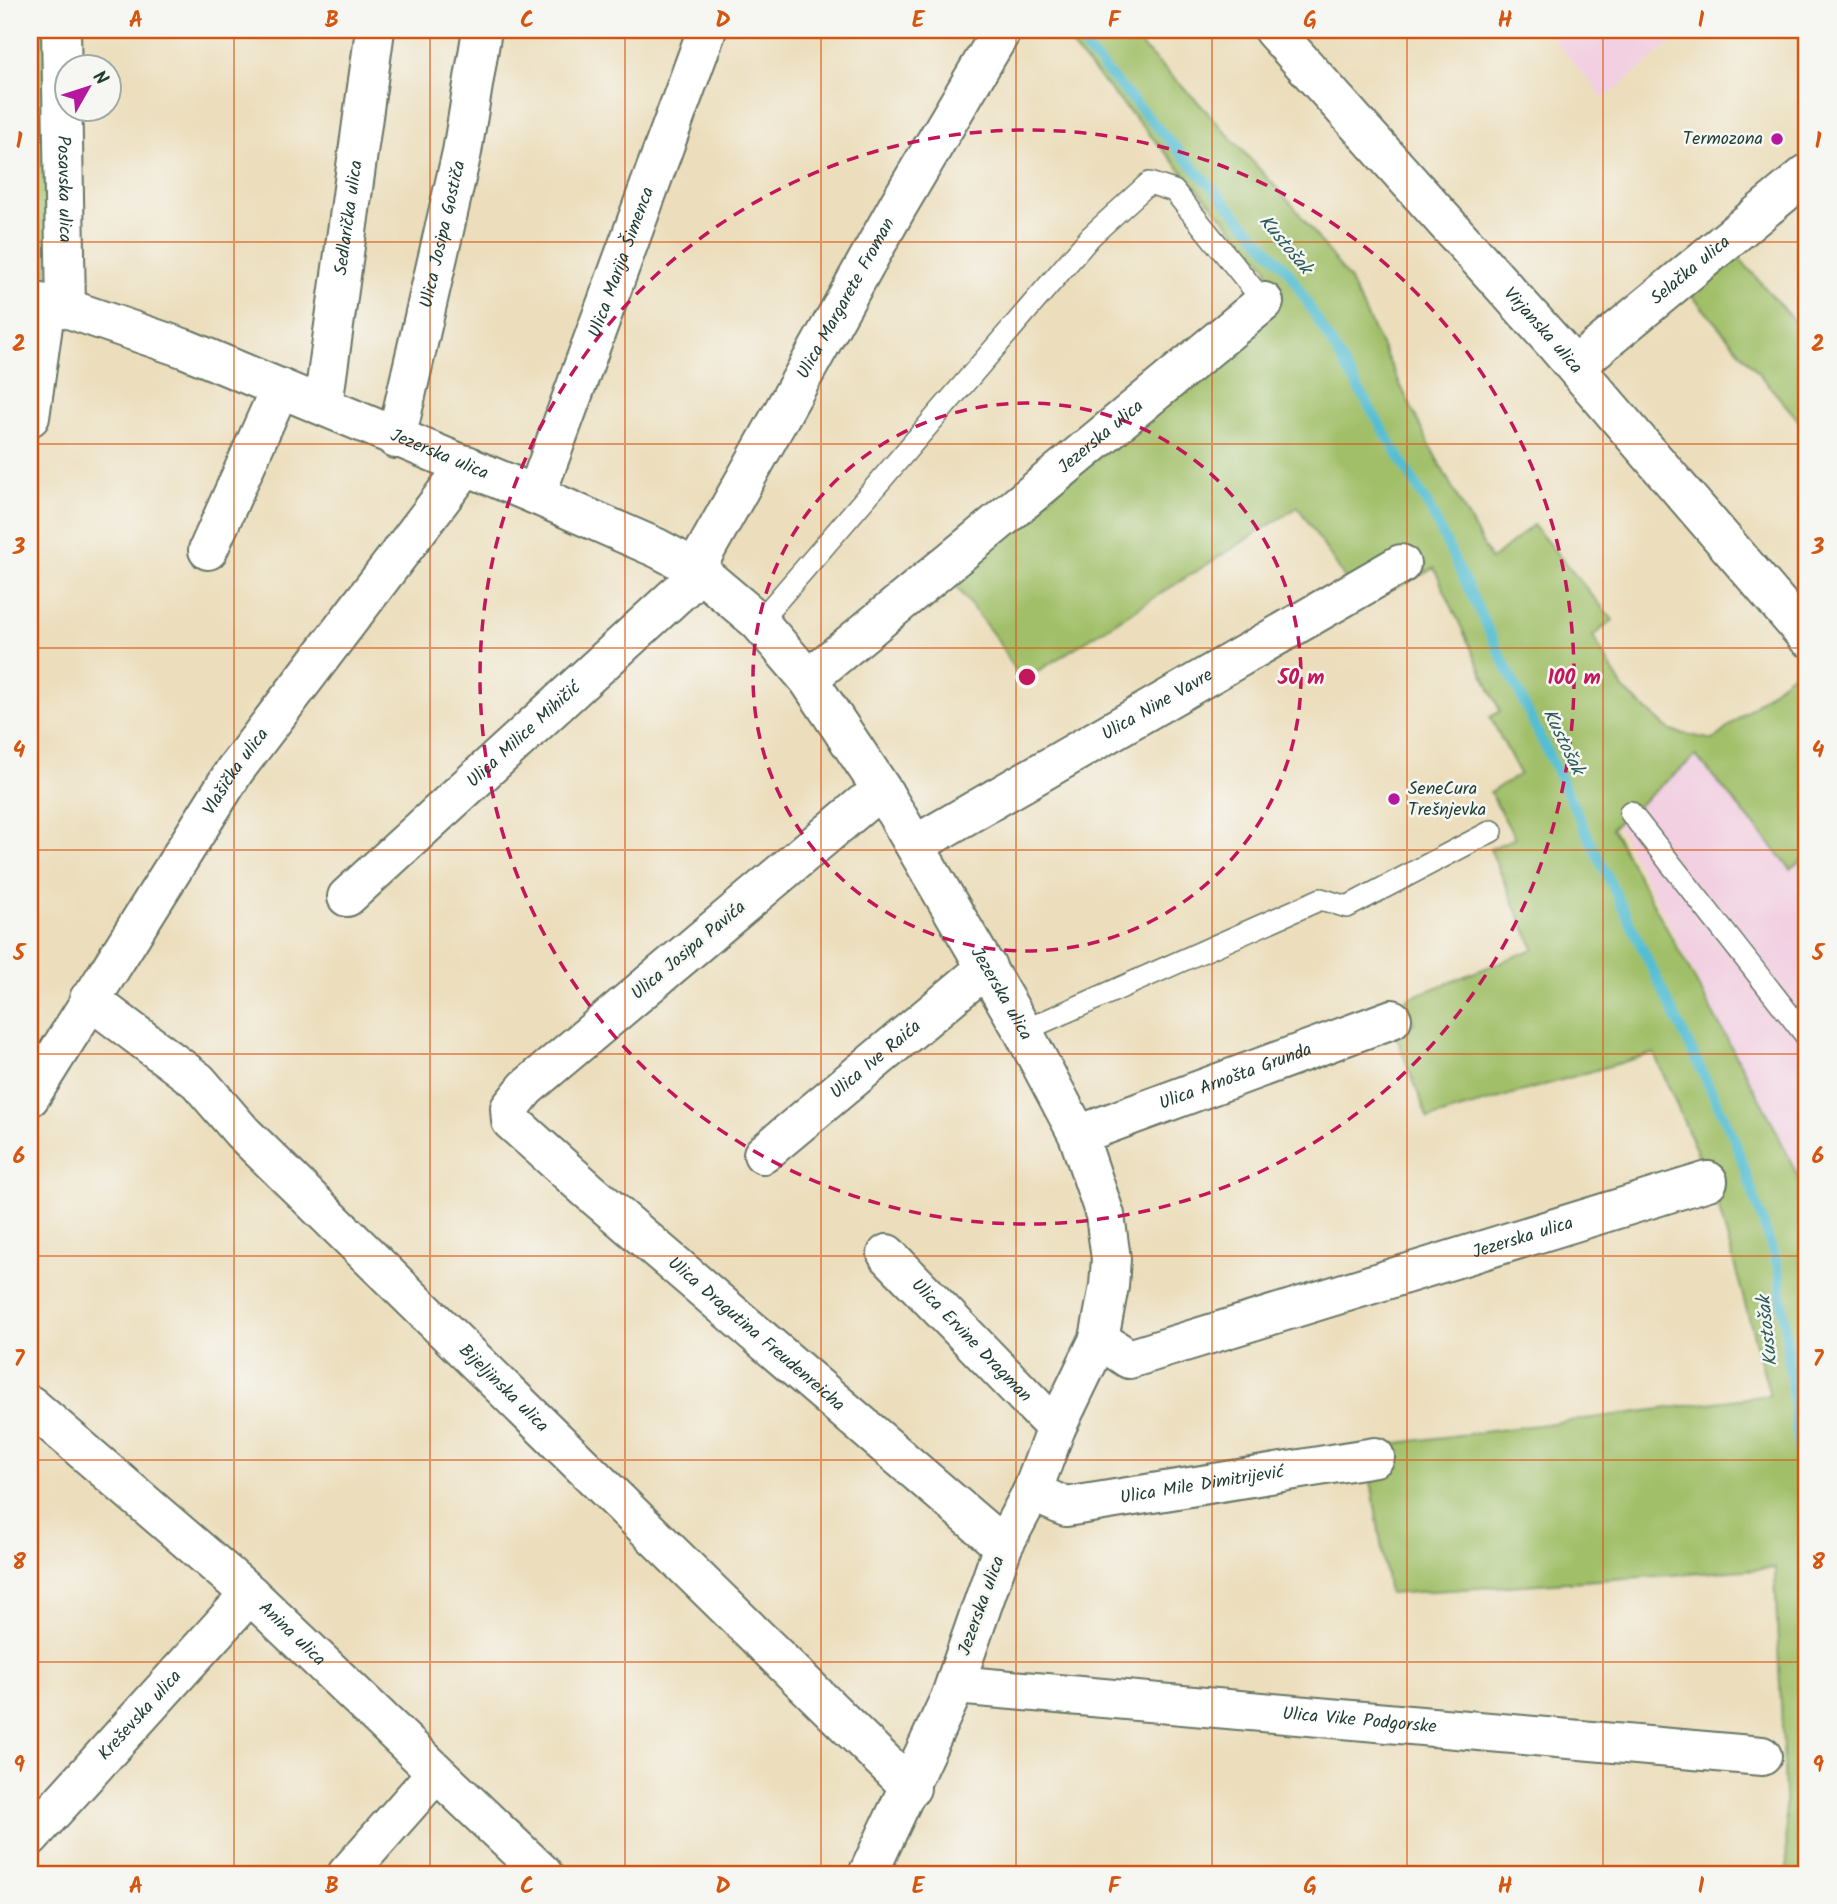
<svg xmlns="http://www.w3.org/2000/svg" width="1837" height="1904" font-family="Kalam,sans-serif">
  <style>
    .built { fill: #f2cfe1 }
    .green { fill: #a0bf67; stroke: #607e4e; stroke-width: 2 }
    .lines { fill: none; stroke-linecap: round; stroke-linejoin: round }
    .stream { stroke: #55bed2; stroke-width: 10 }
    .service-casing { stroke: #677564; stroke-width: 24 }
    .minor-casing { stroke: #677564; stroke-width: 42 }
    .tertiary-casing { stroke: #677564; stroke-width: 42 }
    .service { stroke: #fff; stroke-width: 21 }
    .minor { stroke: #fff; stroke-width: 38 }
    .tertiary { stroke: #fff; stroke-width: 38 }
    .grid { fill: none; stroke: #d45610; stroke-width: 2; stroke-opacity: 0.55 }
    .ring { fill: none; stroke: #c2185b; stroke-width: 3.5; stroke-dasharray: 12 9 }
    .poi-dot { fill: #b5179e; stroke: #f6f6f2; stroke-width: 2.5 }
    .labels { text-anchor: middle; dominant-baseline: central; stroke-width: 5; stroke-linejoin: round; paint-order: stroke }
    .poi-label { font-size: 18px; fill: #1f3d34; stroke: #f6f6f2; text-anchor: end }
    .street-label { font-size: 18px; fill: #1f3d34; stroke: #f6f6f2 }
    .water-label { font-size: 19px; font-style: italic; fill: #2c5d5c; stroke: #f6f6f2 }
    .centre { fill: #c2185b; stroke: #f6f6f2; stroke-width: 3.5 }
    .ring-label { font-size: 21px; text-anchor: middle; font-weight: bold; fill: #c2185b; stroke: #f6f6f2; stroke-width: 5; stroke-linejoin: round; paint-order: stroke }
    .neatline { fill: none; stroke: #d45610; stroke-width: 2.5 }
    .grid-label { font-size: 23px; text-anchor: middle; font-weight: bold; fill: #d45610 }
  </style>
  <rect width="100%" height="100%" fill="#f6f6f2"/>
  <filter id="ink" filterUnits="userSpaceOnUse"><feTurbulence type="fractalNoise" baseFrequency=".0143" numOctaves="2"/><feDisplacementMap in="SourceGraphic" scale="14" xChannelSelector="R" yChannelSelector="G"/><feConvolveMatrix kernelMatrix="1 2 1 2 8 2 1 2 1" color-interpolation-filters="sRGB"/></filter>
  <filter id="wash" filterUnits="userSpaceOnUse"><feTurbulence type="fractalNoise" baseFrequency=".00686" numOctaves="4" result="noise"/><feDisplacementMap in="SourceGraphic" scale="28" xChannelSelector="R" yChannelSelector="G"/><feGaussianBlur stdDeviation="1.57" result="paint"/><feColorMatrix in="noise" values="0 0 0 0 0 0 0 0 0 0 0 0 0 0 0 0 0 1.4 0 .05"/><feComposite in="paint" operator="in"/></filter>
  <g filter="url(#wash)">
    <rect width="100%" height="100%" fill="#ecdebc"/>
    <path class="built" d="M1546,30H1687L1604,99Z
      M1807,661V1224L1755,1091L1616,823Z"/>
    <path class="green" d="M30,30H49L48,279L30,277Z
      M1057,30H1125L1198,102L1294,207L1349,279L1430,446L1491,560L1533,525L1613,620L1593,636L1623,689L1671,731L1713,740L1804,664L1807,668V855L1791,869L1696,756L1612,828L1770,1118L1807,1195V1874H1787C1786,1772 1778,1670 1775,1568L1389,1594L1369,1468L1382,1445L1770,1395L1715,1194L1654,1053L1428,1119L1395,1032L1414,1023L1406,999L1534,949L1490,849L1515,838L1490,792L1520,774L1490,717L1500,711L1434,568L1359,607L1346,580L1298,507L1022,681L996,638L951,580L1271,311L1267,267Z
      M1735,253L1807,336V430L1689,292Z"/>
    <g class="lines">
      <path class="stream" d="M1069,30L1289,272L1429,507L1734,1138L1779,1270L1807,1527
        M1806,1874L1807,1752"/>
    </g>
  </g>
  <g filter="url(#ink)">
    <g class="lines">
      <g class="service-casing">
        <path id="service" d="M759,622L1091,236L1149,183L1174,191L1264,302
          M1630,812L1807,1037
          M1023,1031L1321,899L1347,907L1492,831"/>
      </g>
      <g class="minor-casing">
        <g id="minor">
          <path id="s1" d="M61,30L66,308"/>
          <path id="s2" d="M1273,30L1555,344L1807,637"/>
          <path id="s3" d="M30,301L66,308L186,349L536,495L657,548L695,568L759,622L808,679L884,793L1023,1031L1078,1135L1105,1215L1111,1259L1109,1286L1099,1339L1056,1428L1032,1492L1003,1546L950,1698L868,1874"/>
          <path id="s4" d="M1575,366L1807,174"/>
          <path id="s5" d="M323,405L375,30"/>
          <path d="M30,417L46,304"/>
          <path id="s6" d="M396,439L462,152L482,30"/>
          <path id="s7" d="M536,495L707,30"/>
          <path d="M208,550L280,388"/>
          <path id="s8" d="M808,679L1264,302"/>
          <path id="s9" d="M884,793L863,804L526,1088L510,1108L511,1121L589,1191L1003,1546"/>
          <path id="s10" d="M915,845L1401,564"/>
          <path id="s11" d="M347,897L685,587L899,204L1002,30"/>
          <path id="s12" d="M89,999L198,1081L242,1132L911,1788"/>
          <path id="s13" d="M30,1097L235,770L467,465"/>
          <path id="s14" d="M1078,1135L1392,1019"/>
          <path id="s15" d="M763,1154L987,967"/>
          <path id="s16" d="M887,1254L1056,1428"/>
          <path id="s17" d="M1099,1339L1129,1359L1708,1181"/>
          <path id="s18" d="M1032,1492L1066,1507L1375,1457"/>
          <path id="s19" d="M955,1685L1762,1756"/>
          <path id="s20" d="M30,1837L250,1594"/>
          <path d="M347,1874L435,1774"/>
        </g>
      </g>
      <g class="tertiary-casing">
        <g id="tertiary">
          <path id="s21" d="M30,1405L250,1594L543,1874"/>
        </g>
      </g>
      <use href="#service" class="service"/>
      <use href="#minor" class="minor"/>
      <use href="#tertiary" class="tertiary"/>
    </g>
  </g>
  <path class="grid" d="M234,30V1874M430,30V1874M625,30V1874M821,30V1874M1016,30V1874M1212,30V1874M1407,30V1874M1603,30V1874M30,242H1807M30,444H1807M30,648H1807M30,850H1807M30,1054H1807M30,1256H1807M30,1460H1807M30,1662H1807"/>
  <g class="ring">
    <circle cx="1027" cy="677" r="274"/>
    <circle cx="1027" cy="677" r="547"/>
  </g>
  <g class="poi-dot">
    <circle cx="1777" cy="139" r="7"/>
    <circle cx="1394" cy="799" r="7"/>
  </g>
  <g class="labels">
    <g class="poi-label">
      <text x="1763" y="139">Termozona</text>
      <text x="1408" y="789" text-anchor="start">SeneCura<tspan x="1408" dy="21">Trešnjevka</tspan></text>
    </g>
    <g class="street-label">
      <text stroke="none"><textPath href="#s1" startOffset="159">Posavska ulica</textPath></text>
      <text stroke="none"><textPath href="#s5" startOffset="189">Sedlarička ulica</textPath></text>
      <text stroke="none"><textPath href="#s6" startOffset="210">Ulica Josipa Gostiča</textPath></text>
      <text stroke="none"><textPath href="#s7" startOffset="248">Ulica Marija Šimenca</textPath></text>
      <text stroke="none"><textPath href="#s4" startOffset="150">Selačka ulica</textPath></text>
      <text stroke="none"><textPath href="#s11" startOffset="789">Ulica Margarete Froman</textPath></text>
      <text stroke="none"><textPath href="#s2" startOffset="404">Virjanska ulica</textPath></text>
      <text stroke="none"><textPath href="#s8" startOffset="380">Jezerska ulica</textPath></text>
      <text stroke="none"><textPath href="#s3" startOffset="438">Jezerska ulica</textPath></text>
      <text stroke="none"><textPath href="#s10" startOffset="280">Ulica Nine Vavre</textPath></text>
      <text stroke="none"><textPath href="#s11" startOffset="240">Ulica Milice Mihičić</textPath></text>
      <text stroke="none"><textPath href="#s13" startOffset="385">Vlašička ulica</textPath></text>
      <text transform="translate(689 951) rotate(-40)">Ulica Josipa Pavića</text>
      <text stroke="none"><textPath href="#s3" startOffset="1246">Jezerska ulica</textPath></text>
      <text stroke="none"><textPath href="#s15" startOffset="147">Ulica Ive Raića</textPath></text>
      <text stroke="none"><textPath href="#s14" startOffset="168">Ulica Arnošta Grunda</textPath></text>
      <text stroke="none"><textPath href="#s17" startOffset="448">Jezerska ulica</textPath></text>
      <text stroke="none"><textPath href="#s9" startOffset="828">Ulica Dragutina Freudenreicha</textPath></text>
      <text stroke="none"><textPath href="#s16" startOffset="121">Ulica Ervine Dragman</textPath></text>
      <text stroke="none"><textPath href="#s12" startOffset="570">Bijeljinska ulica</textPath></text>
      <text stroke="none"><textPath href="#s18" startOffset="175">Ulica Mile Dimitrijević</textPath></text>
      <text transform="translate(982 1606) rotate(-70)">Jezerska ulica</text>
      <text stroke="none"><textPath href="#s21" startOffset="348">Anina ulica</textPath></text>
      <text stroke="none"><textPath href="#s20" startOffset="164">Kreševska ulica</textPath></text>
      <text stroke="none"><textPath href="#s19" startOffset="406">Ulica Vike Podgorske</textPath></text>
    </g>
    <g class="water-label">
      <text transform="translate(1285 245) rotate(50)">Kustošak</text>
      <text transform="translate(1563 742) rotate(64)">Kustošak</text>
      <text transform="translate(1768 1331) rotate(-96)">Kustošak</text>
    </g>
  </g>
  <circle cx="1027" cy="677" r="10" class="centre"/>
  <g class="ring-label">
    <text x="1301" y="684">50 m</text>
    <text x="1574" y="684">100 m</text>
  </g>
  <rect width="1837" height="1904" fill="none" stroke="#f6f6f2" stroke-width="77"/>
  <g transform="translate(88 88) rotate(51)"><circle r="33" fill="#f6f6f2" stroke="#a0aca6" stroke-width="2"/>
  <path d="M0-5L12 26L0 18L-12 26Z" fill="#b5179e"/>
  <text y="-10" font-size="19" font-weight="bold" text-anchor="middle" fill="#1f3d34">N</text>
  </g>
  <rect x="38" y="38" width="1760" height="1828" class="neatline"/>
  <g class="grid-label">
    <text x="136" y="27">A</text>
    <text x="332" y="27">B</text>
    <text x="527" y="27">C</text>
    <text x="723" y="27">D</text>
    <text x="918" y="27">E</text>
    <text x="1114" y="27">F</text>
    <text x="1310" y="27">G</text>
    <text x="1505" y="27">H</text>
    <text x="1701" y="27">I</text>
    <text x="19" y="148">1</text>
    <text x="1818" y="148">1</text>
    <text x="19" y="351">2</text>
    <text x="1818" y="351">2</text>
    <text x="19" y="554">3</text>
    <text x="1818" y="554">3</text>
    <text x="19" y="757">4</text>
    <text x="1818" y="757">4</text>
    <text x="19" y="960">5</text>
    <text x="1818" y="960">5</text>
    <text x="19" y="1163">6</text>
    <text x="1818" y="1163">6</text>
    <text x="19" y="1366">7</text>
    <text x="1818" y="1366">7</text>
    <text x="19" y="1569">8</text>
    <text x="1818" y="1569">8</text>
    <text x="19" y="1772">9</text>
    <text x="1818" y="1772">9</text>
    <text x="136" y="1893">A</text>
    <text x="332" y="1893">B</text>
    <text x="527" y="1893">C</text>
    <text x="723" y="1893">D</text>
    <text x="918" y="1893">E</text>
    <text x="1114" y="1893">F</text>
    <text x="1310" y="1893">G</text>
    <text x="1505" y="1893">H</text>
    <text x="1701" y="1893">I</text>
  </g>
</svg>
